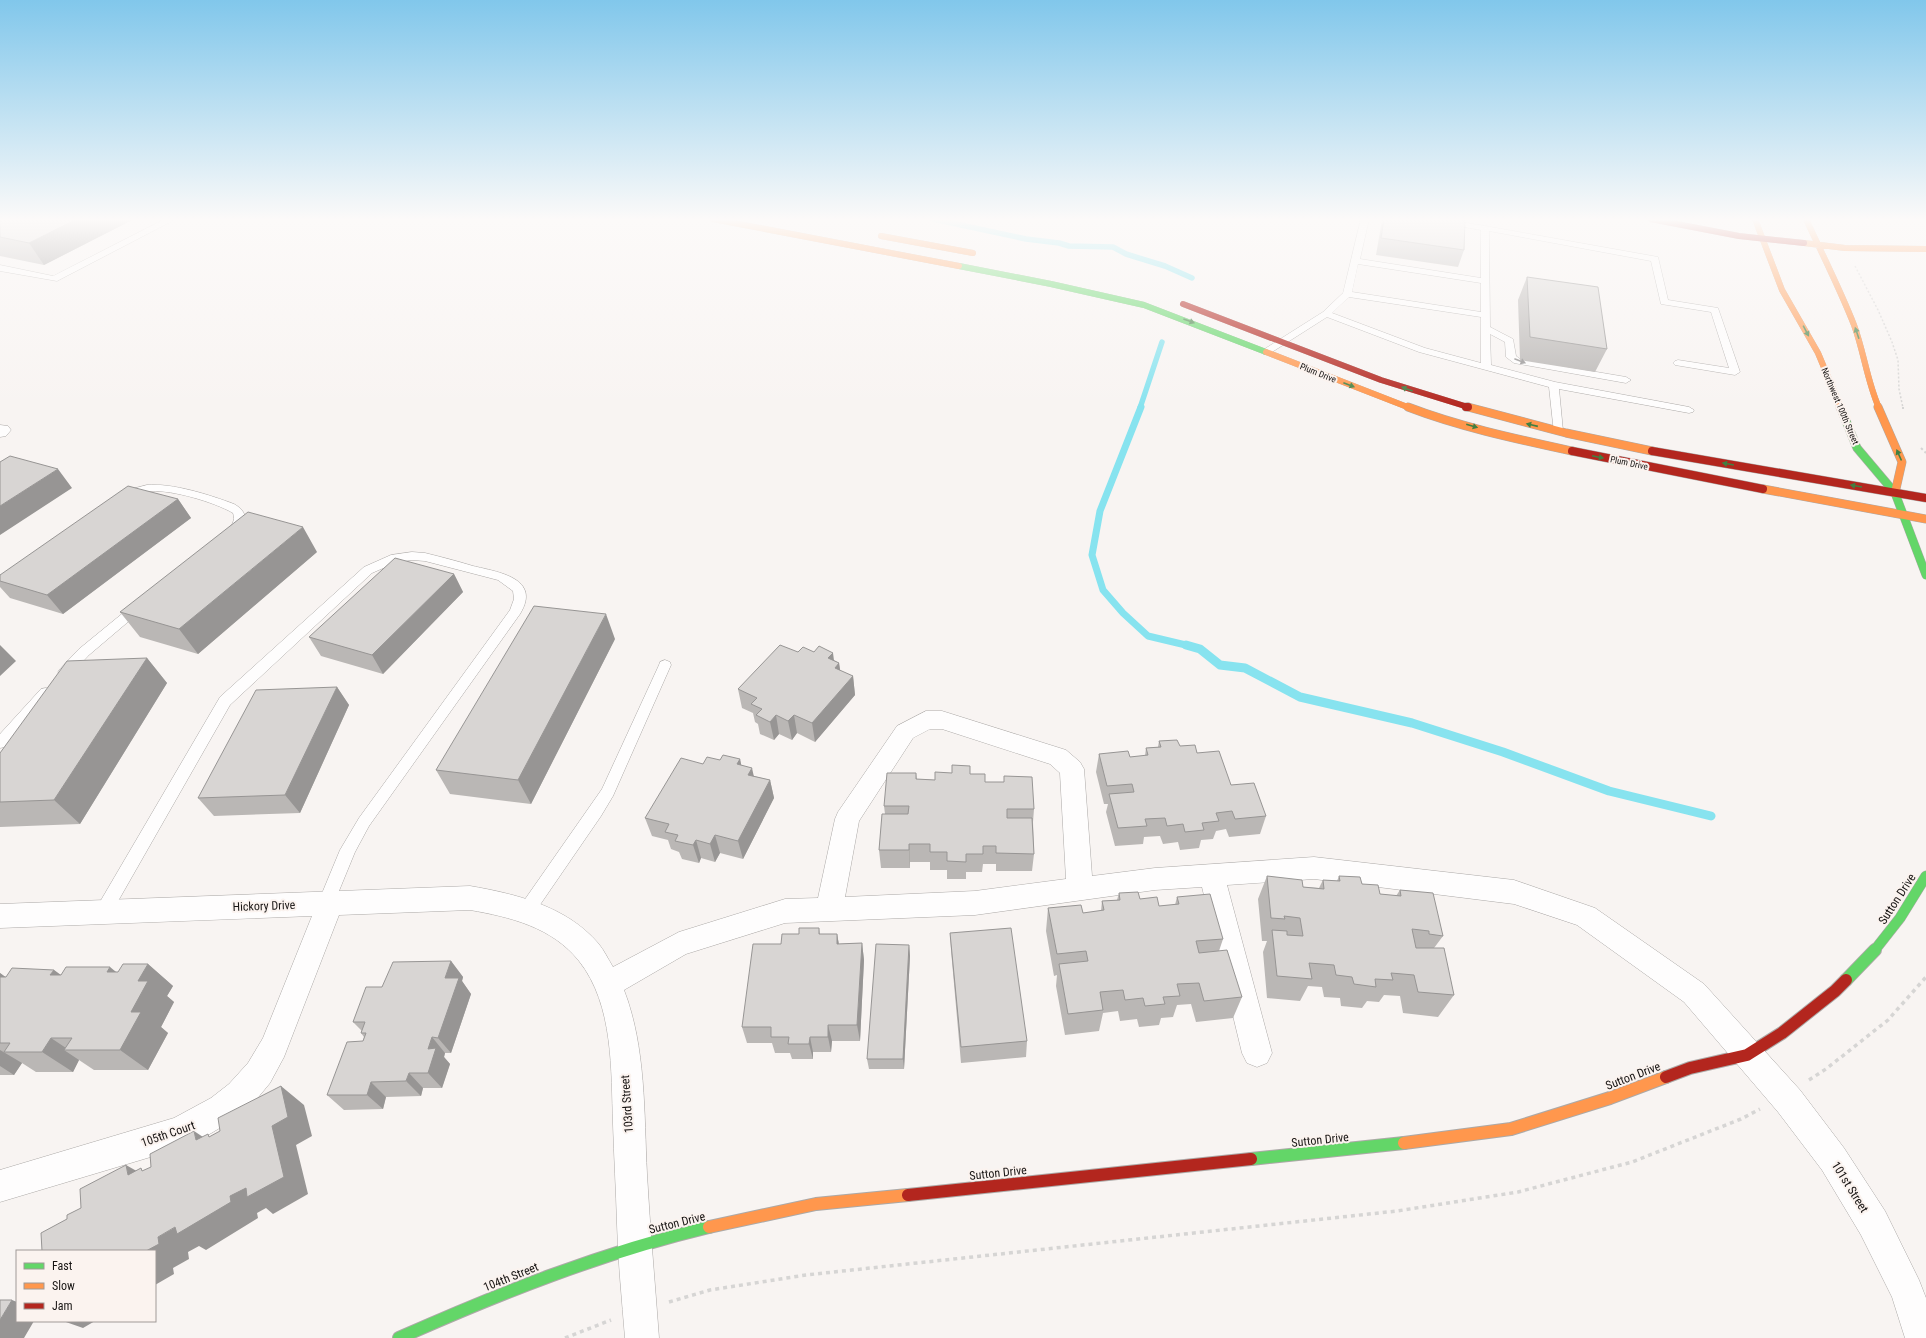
<svg xmlns="http://www.w3.org/2000/svg" width="1926" height="1338" font-family="'Roboto Condensed',sans-serif">
  <style>
    .lines { fill: none; stroke-linecap: round; stroke-linejoin: round }
    .stream-far2 { stroke: #87e3ef; stroke-width: 5.5 }
    .stream-far1 { stroke: #87e3ef; stroke-width: 7 }
    .stream { stroke: #87e3ef; stroke-width: 9 }
    .lane-casing { stroke: #aca9a7; stroke-width: 1 }
    .street-casing { stroke: #aca9a7; stroke-width: 1 }
    .fast-far3-casing { stroke: #aca9a7; stroke-width: 6 }
    .fast-far2-casing { stroke: #aca9a7; stroke-width: 9 }
    .fast-far1-casing { stroke: #aca9a7; stroke-width: 11 }
    .fast-casing { stroke: #aca9a7; stroke-width: 14 }
    .slow-far2-casing { stroke: #aca9a7; stroke-width: 6 }
    .slow-far1-casing { stroke: #aca9a7; stroke-width: 9 }
    .slow-casing { stroke: #aca9a7; stroke-width: 14 }
    .jam-far2-casing { stroke: #aca9a7; stroke-width: 6 }
    .jam-far1-casing { stroke: #aca9a7; stroke-width: 9 }
    .jam-casing { stroke: #aca9a7; stroke-width: 14 }
    .path-far2 { stroke: #d6d5d4; stroke-width: 1.5; stroke-dasharray: 2 2; stroke-linecap: butt }
    .path-far1 { stroke: #d6d5d4; stroke-width: 2; stroke-dasharray: 2.5 2.5; stroke-linecap: butt }
    .path { stroke: #d6d5d4; stroke-width: 3.5; stroke-dasharray: 4 4; stroke-linecap: butt }
    .lane { fill: #fefdfd; fill-rule: evenodd }
    .street { fill: #fefdfd; fill-rule: evenodd }
    .fast-far3 { stroke: #63d668; stroke-width: 6 }
    .fast-far2 { stroke: #63d668; stroke-width: 8 }
    .fast-far1 { stroke: #63d668; stroke-width: 10 }
    .fast { stroke: #63d668; stroke-width: 12 }
    .slow-far2 { stroke: #ff974d; stroke-width: 6 }
    .slow-far1 { stroke: #ff974d; stroke-width: 8 }
    .slow { stroke: #ff974d; stroke-width: 12 }
    .jam-far2 { stroke: #b3261e; stroke-width: 6 }
    .jam-far1 { stroke: #b3261e; stroke-width: 8 }
    .jam { stroke: #b3261e; stroke-width: 12 }
    .wall { fill: #bab7b5 }
    .shaded-wall { fill: #979594 }
    .building { fill: #d8d5d3; stroke: #979594 }
    .oneway { fill: #417f42 }
    .oneway2 { fill: #969494 }
    .labels { text-anchor: middle; dominant-baseline: central; stroke-width: 4; stroke-linejoin: round; paint-order: stroke }
    .far-street-label { font-size: 9px; fill: #171413; stroke: #fbf3ef }
    .near-street-label { font-size: 12px; fill: #171413; stroke: #fbf3ef }
  </style>
  <rect width="100%" height="100%" fill="#f8f4f2"/>
  <g class="lines">
    <path class="stream-far2" d="M933,219L1026,239L1059,243L1069,246L1113,247L1126,254L1165,266L1192,278
      M1140,408L1162,342"/>
    <path class="stream-far1" d="M1141,407L1100,511L1092,555L1103,590L1123,613L1148,636L1190,646"/>
    <path class="stream" d="M1186,645L1200,649L1220,665L1245,668L1300,697L1412,723L1503,752L1609,791L1711,816"/>
    <g class="lane-casing">
      <path id="lane" d="M165,219H176L57,281L0,271V265L53,276Z
        M1361,219H1369L1360,259L1481,278V230L1419,219H1442L1485,226L1658,257L1668,300L1718,308L1740,372L1735,375L1675,365L1673,363L1675,361L1678,360L1729,368L1711,312L1661,304L1651,261L1489,231L1490,327L1513,339L1516,356L1520,359L1626,377L1631,380L1626,383L1514,363L1506,357L1505,342L1490,334L1491,365L1555,382L1689,407L1694,410L1693,412L1689,413L1559,389L1563,431L1562,433H1554L1549,387L1419,352L1327,317L1269,354H1263L1261,352L1263,350L1323,312L1343,293ZM1358,264L1481,283V312L1352,292ZM1349,297L1481,317V363L1425,348L1332,313Z
        M147,485C173,483 210,495 234,504C250,513 246,523 236,536H228L226,533C231,526 236,521 233,513C214,502 173,490 151,491C142,492 133,496 124,498L118,495L128,490Z
        M412,552L425,553C441,557 457,561 473,566C498,572 542,578 520,614L369,826L355,852L332,908L326,910L320,908L318,903L340,850L359,818L510,610L514,599L513,591L498,580L425,561L412,560L397,562L372,573L230,705L109,917L103,919L97,917L95,912L97,907L220,697L364,567L391,555Z
        M138,603L142,604L144,607L142,610L89,655L70,675L65,677L60,675L58,672L60,669L79,649L134,604Z
        M665,660L670,662L671,665L613,796L601,816L533,915L527,917L521,915L519,910L521,905L602,789L659,665L660,662Z
        M46,688L51,689L53,693L51,697L5,747L0,748V734L41,689Z"/>
    </g>
    <g class="street-casing">
      <path id="street" d="M0,425L8,426L11,430L6,436L0,437Z
        M926,711H942L1066,750L1080,762L1084,769L1092,876L1155,868L1314,857L1514,880L1595,908L1704,984L1800,1090L1844,1148L1885,1211L1919,1280L1926,1298V1338H1905L1892,1297L1861,1235L1822,1170L1778,1112L1684,1002L1577,925L1514,904L1314,879L1227,885L1272,1053L1267,1063L1257,1067L1247,1063L1242,1053L1202,887L1155,890L975,915L785,923L686,954L624,990C646,1047 644,1113 647,1174C650,1229 655,1283 659,1338H625C622,1300 618,1262 617,1224C616,1190 614,1157 613,1124C611,1071 614,1005 579,961C552,927 510,917 470,910L339,915L284,1057L270,1083L251,1106L233,1120L203,1138L174,1150L0,1202V1170L174,1118L211,1098L229,1084L248,1063L263,1038L312,916L0,928V904L470,886C516,894 566,906 598,943C604,950 608,959 613,967L679,932L785,899L818,898L835,819L838,812L897,726ZM930,729H942L1050,764L1060,773L1066,879L975,891L845,897L859,821L913,738Z"/>
    </g>
    <g class="fast-far3-casing">
      <path id="fast-far3" d="M959,266L1051,284L1144,305L1266,352"/>
    </g>
    <g class="fast-far2-casing">
      <path id="fast-far2" d="M1842,411L1857,448L1895,493L1926,575"/>
    </g>
    <g class="fast-far1-casing">
      <path id="fast-far1" d="M1874,951L1900,918L1926,876"/>
    </g>
    <g class="fast-casing">
      <path id="fast" d="M1846,980L1875,950
        M1251,1159L1404,1143
        M399,1338C500,1293 601,1253 709,1227"/>
    </g>
    <g class="slow-far2-casing">
      <path id="slow-far2" d="M713,219L959,266
        M1755,219L1782,290L1818,353L1841,408
        M1806,219C1822,254 1840,289 1854,325C1864,352 1867,381 1879,408
        M881,236L973,253
        M1804,243L1845,248L1926,249
        M1266,352L1410,408
        M1468,407L1470,408"/>
    </g>
    <g class="slow-far1-casing">
      <path id="slow-far1" d="M1408,407C1460,427 1517,439 1572,451
        M1468,407L1566,433L1652,451
        M1840,407L1842,411
        M1878,407L1902,462L1895,493
        M1763,489L1926,519"/>
    </g>
    <g class="slow-casing">
      <path id="slow" d="M1404,1143L1511,1129L1610,1098L1666,1077
        M709,1227L816,1204L908,1195"/>
    </g>
    <g class="jam-far2-casing">
      <path id="jam-far2" d="M1651,219L1739,236L1804,243
        M1183,304L1381,380L1468,407"/>
    </g>
    <g class="jam-far1-casing">
      <path id="jam-far1" d="M1466,407H1468
        M1572,451L1763,489
        M1652,451L1926,498"/>
    </g>
    <g class="jam-casing">
      <path id="jam" d="M1666,1077L1690,1068L1747,1055L1782,1033L1835,991L1846,980
        M908,1195L1251,1159"/>
    </g>
    <path class="path-far2" d="M1855,266L1878,310L1892,342L1898,360L1899,389L1903,408"/>
    <path class="path-far1" d="M1903,407V409
      M1921,448L1926,453"/>
    <path class="path" d="M1809,1080L1826,1069L1888,1020L1926,977
      M669,1302L710,1290L806,1275L1397,1211L1518,1192L1632,1162L1741,1119L1760,1109
      M565,1338L611,1320"/>
    <use href="#lane" class="lane"/>
    <use href="#street" class="street"/>
    <use href="#fast-far3" class="fast-far3"/>
    <use href="#fast-far2" class="fast-far2"/>
    <use href="#fast-far1" class="fast-far1"/>
    <use href="#fast" class="fast"/>
    <use href="#slow-far2" class="slow-far2"/>
    <use href="#slow-far1" class="slow-far1"/>
    <use href="#slow" class="slow"/>
    <use href="#jam-far2" class="jam-far2"/>
    <use href="#jam-far1" class="jam-far1"/>
    <use href="#jam" class="jam"/>
  </g>
  <path class="wall" d="M0,219H134L44,265L0,256Z
    M1383,219L1464,250L1458,267L1376,255L1381,226Z
    M1527,277L1607,349L1595,372L1520,360L1518,300Z
    M178,499L191,518L63,614L10,598L0,587V575Z
    M317,552L198,654L140,637L120,612Z
    M454,574L463,592L383,674L321,656L309,637Z
    M615,639L531,804L450,794L436,770Z
    M798,652L834,660L839,663L840,671L853,676L855,695L815,742L797,733L792,740L779,734L774,740L760,734L758,724L755,722L753,713L742,708L738,689Z
    M147,658L167,683L80,824L0,827V753Z
    M337,687L349,705L300,813L214,816L198,798Z
    M1159,741L1180,746L1197,753L1231,785L1266,816L1260,834L1229,837L1226,829L1216,831L1213,839L1201,840L1199,848L1180,850L1178,842L1163,844L1160,836L1144,837L1143,844L1115,846L1106,812L1108,804H1104L1096,772L1099,754L1130,757L1145,756L1146,748L1158,747Z
    M740,759L741,765L754,776L770,780L774,798L743,859L720,853L715,862L701,858L699,863L682,859L679,852L671,849L668,840L652,836L645,818L703,764L720,760Z
    M916,773L917,779L935,780L970,774L1034,809L1033,822L1034,854L1032,871H996V864H983L982,872H966V879H947V870H930V862H910V868H881L879,850L885,814L884,806Z
    M1267,876L1303,887L1319,888L1323,880L1337,881L1339,876L1362,884L1380,894L1396,896L1400,890L1443,936L1434,948L1454,995L1438,1017L1403,1013L1400,996L1384,995L1379,1002L1367,1001L1362,1008L1341,1006L1340,998L1324,997L1322,987L1308,986L1300,1001L1267,998L1263,952L1267,941H1262L1258,899Z
    M1119,893L1140,899L1159,906L1175,905L1177,897L1223,939L1219,951L1242,997L1233,1018L1196,1022L1191,1004L1177,1005L1173,1017L1161,1018L1159,1025L1139,1027L1137,1019L1120,1021L1118,1011L1103,1013L1099,1031L1065,1035L1056,986L1057,975L1054,976L1046,931L1048,908L1083,913L1101,911L1102,901L1117,900Z
    M819,928L820,934H837L839,944L862,943L864,960L860,1041H832L831,1052H813V1059H792L790,1053H775L772,1043H747L742,1027L781,944L799,934Z
    M950,933L1027,1041L1026,1057L961,1063L951,950Z
    M909,945L910,956L904,1069H869L867,1059Z
    M451,961L463,977L462,981L471,994L451,1053H445L444,1057L450,1064L442,1088H423L421,1096L386,1097L383,1109L344,1110L327,1095L363,1041L364,1037L361,1033L362,1031L353,1022L382,987Z
    M148,964L173,986L167,996L174,1002L161,1027L168,1033L148,1070H94L79,1060L73,1072H36L22,1063L14,1075H0V973L5,977L54,970L61,975L118,972Z"/>
  <path class="shaded-wall" d="M77,219H134L44,265L29,243Z
    M58,469L72,488L0,535V506Z
    M178,499L191,518L63,614L47,595Z
    M303,527L317,552L198,654L179,629Z
    M454,574L463,592L383,674L372,655Z
    M606,614L615,639L531,804L518,780Z
    M0,645L16,661L0,676Z
    M833,653L835,668L839,663L842,682L828,658Z
    M147,658L167,683L80,824L54,800Z
    M853,676L855,695L815,742L812,723Z
    M337,687L349,705L300,813L285,795Z
    M776,715L779,734L774,740L770,722Z
    M794,715L797,733L792,740L788,721Z
    M740,759L744,778L737,764Z
    M752,768L756,786L748,775Z
    M770,780L774,798L743,859L738,841Z
    M715,835L720,853L715,862L710,844Z
    M696,840L701,858L699,863L693,845Z
    M909,844L910,862V868L909,850Z
    M837,934L840,951L837,944Z
    M862,943L864,960L860,1041L857,1025Z
    M909,945L910,956L904,1069L903,1059Z
    M451,961L463,977L462,981L471,994L451,1053L438,1038L445,978Z
    M148,964L173,986L167,996L174,1002L161,1027L168,1033L148,1070L120,1050L138,981Z
    M110,967L137,989L107,972Z
    M54,970L83,992L50,975Z
    M0,973L29,994L0,980Z
    M828,1025L832,1041L831,1052L828,1037Z
    M432,1037L445,1053L444,1057L450,1064L442,1088L428,1073V1049Z
    M810,1037L813,1052V1059L809,1044Z
    M51,1038L69,1050H64L79,1060L73,1072L42,1052Z
    M0,1050L22,1063L14,1075L0,1066Z
    M409,1073L423,1088L421,1096L406,1081Z
    M371,1082L386,1097L383,1109L367,1095Z
    M281,1086L304,1105L312,1136L296,1145L308,1194L273,1214L266,1208L257,1213L258,1218L206,1250L199,1246L188,1252L189,1259L173,1268L174,1274L155,1285V1251H146L158,1237L230,1196L272,1126Z
    M194,1131L221,1149L196,1140Z
    M126,1165L156,1182L128,1175Z
    M12,1300L17,1302V1321H34L24,1338H0V1320Z
    M63,1321H95L83,1328Z"/>
  <path class="building" d="M0,219H77L29,243L0,237Z
    M1384,219H1465L1464,250L1381,238Z
    M1527,277L1598,287L1607,349L1530,337Z
    M10,456L58,469L0,506V462Z
    M128,486L178,499L47,595L0,581V575Z
    M248,512L303,527L179,629L120,612Z
    M395,558L454,574L372,655L309,637Z
    M534,606L606,614L518,780L436,770Z
    M780,645L798,652L803,647L814,652L819,646L833,653L828,658L839,663L835,668L853,676L812,723L794,715L788,721L776,715L770,722L756,715L762,709L751,704L757,698L738,689Z
    M147,658L54,800L0,802V753L67,661Z
    M337,687L285,795L198,798L256,690Z
    M1177,740L1180,746L1195,745L1197,753L1219,751L1231,785L1254,783L1266,816L1235,819L1232,811L1216,813L1219,821L1202,823L1204,830L1185,832L1183,824L1167,826L1165,818L1145,819L1147,826L1118,828L1109,794L1134,792L1132,784L1107,786L1099,754L1128,751L1130,757L1148,755L1146,748L1161,747L1159,741Z
    M723,755L740,759L737,764L752,768L748,775L770,780L738,841L715,835L710,844L696,840L693,845L675,841L678,835L665,832L669,824L645,818L681,758L703,764L707,757L720,760Z
    M952,765L970,766V774H985V782H1004V776L1032,777L1034,809H1007V818H1032L1034,854L996,853V846H983V854H966V862L947,861V852H930V844H909V850H879L882,814H908L909,806H884L887,773H916V779L935,780V772L952,773Z
    M1267,876L1302,880L1303,887L1324,889L1323,880L1340,881L1339,876L1360,877L1362,884L1378,885L1380,894L1401,896L1400,890L1433,893L1443,936L1429,934V931L1412,929L1416,948H1444L1454,995L1418,992L1414,975L1391,973L1393,980L1375,979L1376,987L1354,984L1352,977L1336,975L1334,965L1309,963L1312,979L1277,976L1272,930L1287,931V935L1303,936L1300,918L1284,916L1285,919L1271,918Z
    M1138,892L1140,899L1157,897L1159,906L1179,904L1177,897L1210,894L1223,939L1196,941L1199,953L1227,950L1242,997L1204,1001L1199,983L1177,984L1180,996L1163,997L1165,1004L1145,1006L1143,998L1125,1000L1123,990L1100,992L1103,1010L1068,1014L1059,964L1088,961L1086,951L1057,954L1048,908L1081,905L1083,913L1104,910L1102,901L1120,900L1119,893Z
    M799,928H819V934H837V944L862,943L857,1025H828V1037H810L809,1044H788L789,1037H771V1027H742L753,944H781L782,934H799Z
    M1011,928L1027,1041L961,1047L950,933Z
    M876,944L909,945L903,1059H867Z
    M451,961L445,978H459L438,1038L432,1037L428,1049L436,1048L428,1073H409L406,1081L371,1082L367,1095H327L347,1042L363,1041L366,1033H361L365,1022H353L366,987H382L393,962Z
    M123,964H148L138,981H148L131,1012H141L120,1050H64L72,1038H51L42,1052H4L10,1043H0V977H6L12,968L54,970L50,975H61L66,967H110L107,972H118Z
    M281,1086L288,1117L272,1126L284,1177L247,1197L246,1188L230,1196L231,1202L177,1234L175,1227L158,1237L159,1244L146,1251H42L41,1233L67,1219V1215L81,1208L80,1189L126,1165L128,1175L141,1168L142,1171L151,1167L150,1154L194,1131L196,1140L208,1134L209,1137L220,1131L218,1118Z
    M0,1300H12L0,1320Z"/>
  <defs><path id="oneway-solid" d="M-6-.8H1V-3.2L6.5 0L1 3.2V.8H-6Z"/></defs>
  <g class="oneway">
    <use href="#oneway-solid" transform="translate(1189 321) rotate(20)"/>
    <use href="#oneway-solid" transform="translate(1806 331) rotate(62)"/>
    <use href="#oneway-solid" transform="translate(1857 333) rotate(-109)"/>
    <use href="#oneway-solid" transform="translate(1349 385) rotate(21)"/>
    <use href="#oneway-solid" transform="translate(1407 389) rotate(-160)"/>
    <use href="#oneway-solid" transform="translate(1532 425) rotate(-167)"/>
    <use href="#oneway-solid" transform="translate(1472 426) rotate(16)"/>
    <use href="#oneway-solid" transform="translate(1899 455) rotate(-114)"/>
    <use href="#oneway-solid" transform="translate(1598 457) rotate(12)"/>
    <use href="#oneway-solid" transform="translate(1728 464) rotate(-170)"/>
    <use href="#oneway-solid" transform="translate(1856 486) rotate(-170)"/>
  </g>
  <use class="oneway2" href="#oneway-solid" transform="translate(1520 361) rotate(21)"/>
  <linearGradient id="sky" x2="0" y2="1"><stop stop-color="#81c7eb"/><stop offset="0.54" stop-color="#fcfaf9"/><stop offset="1" stop-color="#fcfaf9" stop-opacity="0"/></linearGradient>
  <rect width="1926" height="407" fill="url(#sky)"/>
  <g class="labels">
    <g class="far-street-label">
      <text transform="translate(1318 373) rotate(22)">Plum Drive</text>
      <text transform="translate(1840 406) rotate(67)">Northwest 100th Street</text>
      <text transform="translate(1629 463) rotate(12)">Plum Drive</text>
    </g>
    <g class="near-street-label">
      <text transform="translate(1897 899) rotate(-57)">Sutton Drive</text>
      <text transform="translate(264 906) rotate(-2)">Hickory Drive</text>
      <text transform="translate(1633 1076) rotate(-21)">Sutton Drive</text>
      <text transform="translate(627 1104) rotate(-94)">103rd Street</text>
      <text transform="translate(168 1134) rotate(-19)">105th Court</text>
      <text transform="translate(1320 1140) rotate(-6)">Sutton Drive</text>
      <text transform="translate(998 1173) rotate(-6)">Sutton Drive</text>
      <text transform="translate(1850 1187) rotate(58)">101st Street</text>
      <text transform="translate(677 1223) rotate(-14)">Sutton Drive</text>
      <text transform="translate(511 1277) rotate(-22)">104th Street</text>
    </g>
  </g>
  <rect x="16" y="1250" width="140" height="72" fill="#fbf3ef" stroke="#a09a97"/>
  <rect x="24" y="1263" width="20" height="6" fill="#63d668" stroke="#a09a97"/>
  <text x="52" y="1270" font-size="12" fill="#171413">Fast</text>
  <rect x="24" y="1283" width="20" height="6" fill="#ff974d" stroke="#a09a97"/>
  <text x="52" y="1290" font-size="12" fill="#171413">Slow</text>
  <rect x="24" y="1303" width="20" height="6" fill="#b3261e" stroke="#a09a97"/>
  <text x="52" y="1310" font-size="12" fill="#171413">Jam</text>
</svg>
